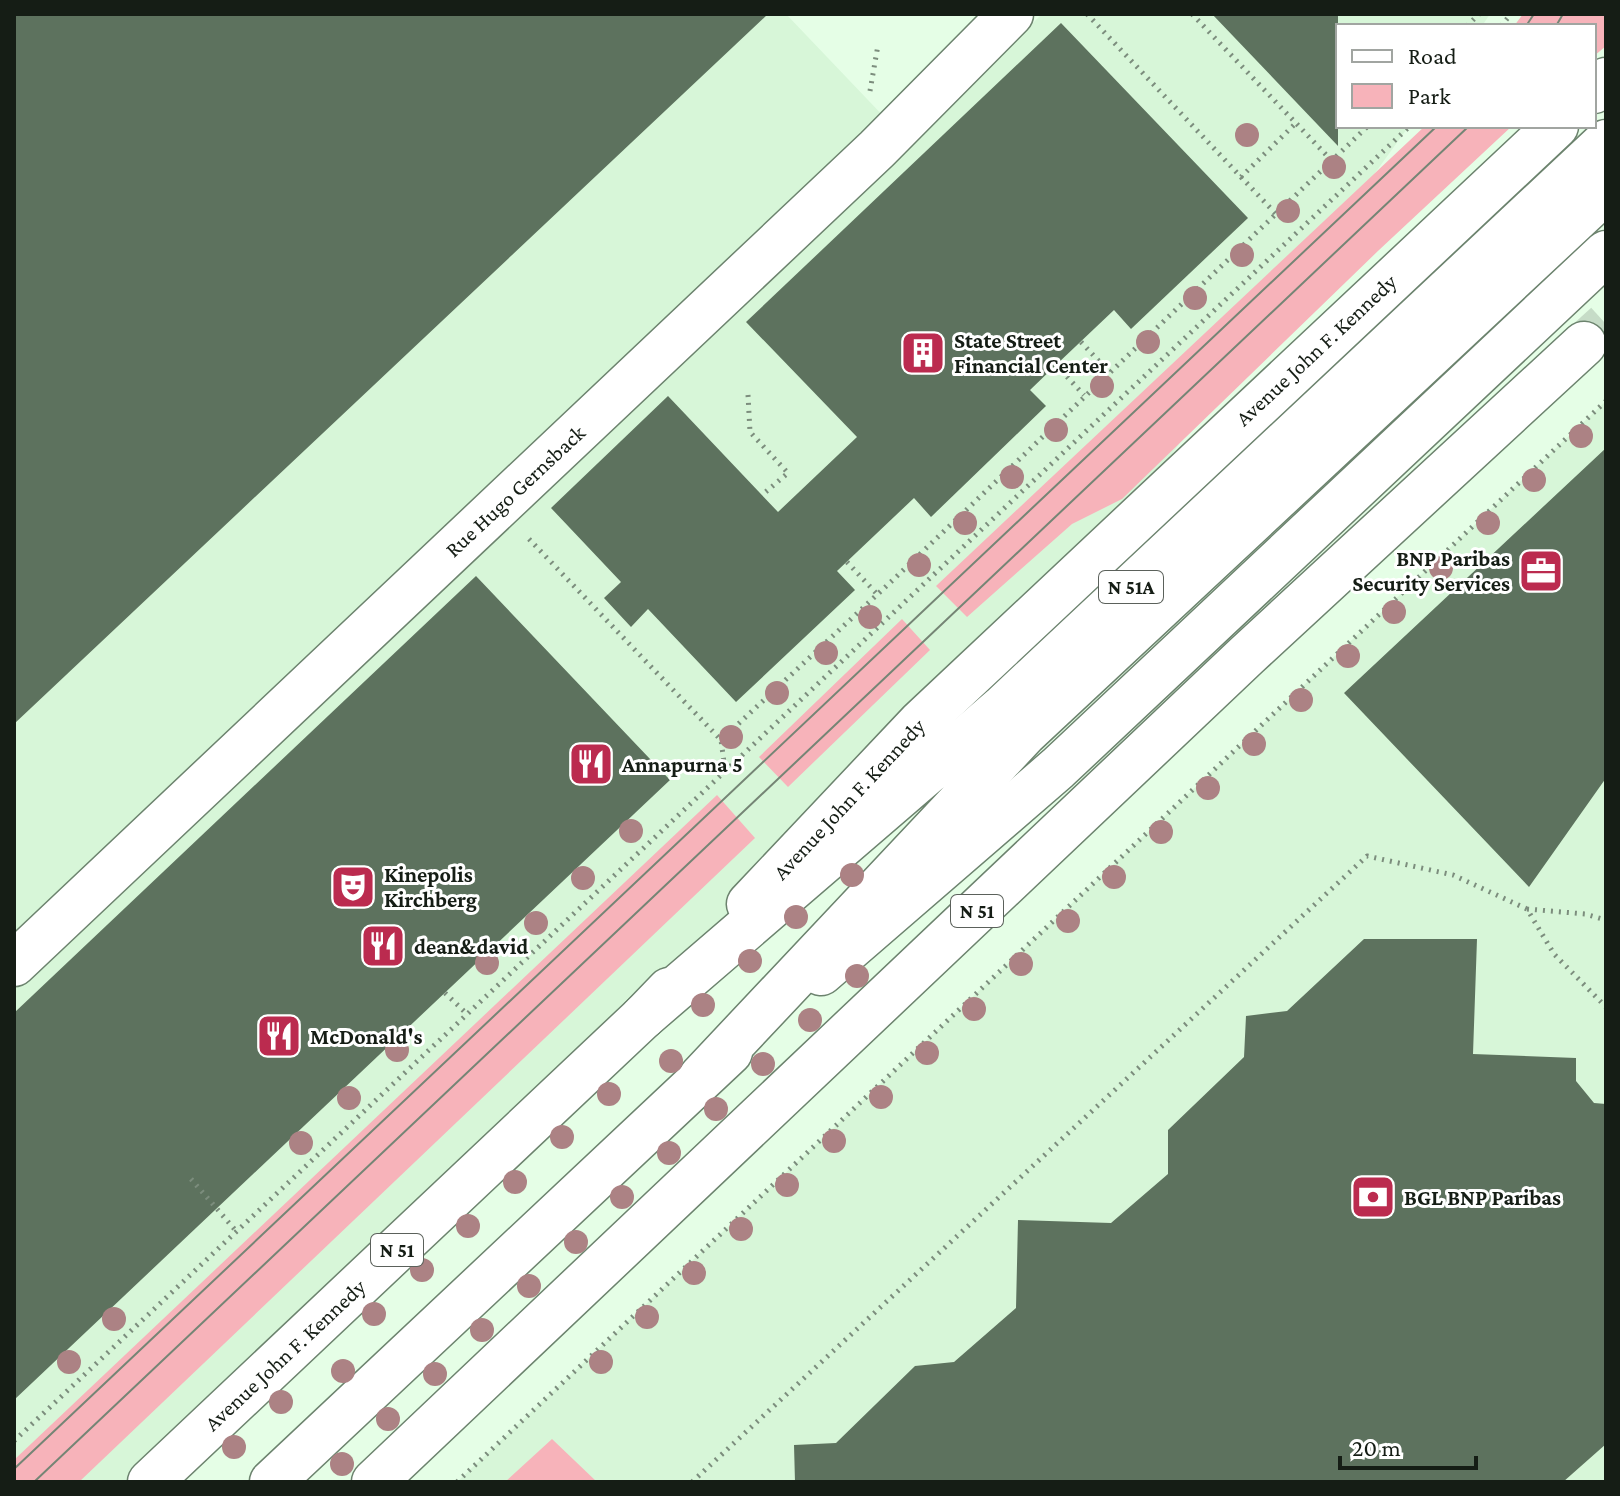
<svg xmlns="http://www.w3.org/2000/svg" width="1620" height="1496" font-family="'Crimson Pro',serif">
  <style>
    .built { fill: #d7f6d8 }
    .green { fill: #f7b3ba }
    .building { fill: #5d725e }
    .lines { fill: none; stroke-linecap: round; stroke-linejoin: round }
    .trunk-tunnel { stroke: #c6dcc7; stroke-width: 44; stroke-dasharray: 44 22; stroke-linecap: butt }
    .minor-casing { stroke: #6c836e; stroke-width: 47 }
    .primary-casing { stroke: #6c836e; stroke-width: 47 }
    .trunk-casing { stroke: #6c836e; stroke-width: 47 }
    .path { stroke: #7c8d7d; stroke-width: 5; stroke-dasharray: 2 6; stroke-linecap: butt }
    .minor { stroke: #fff; stroke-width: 44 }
    .primary { stroke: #fff; stroke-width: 44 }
    .trunk { stroke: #fff; stroke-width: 44 }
    .tram { stroke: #758575; stroke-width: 2 }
    .tree { fill: #ac8284 }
    .labels { text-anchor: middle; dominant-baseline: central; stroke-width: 6; stroke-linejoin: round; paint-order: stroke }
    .shield { fill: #fff; stroke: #5b615b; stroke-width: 2 }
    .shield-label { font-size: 20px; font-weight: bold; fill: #151d15 }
    .poi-label { font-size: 22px; font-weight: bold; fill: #151d15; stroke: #fff; text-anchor: start }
    .street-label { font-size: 22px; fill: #151d15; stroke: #fff }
  </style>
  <rect width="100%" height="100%" fill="#e5fee6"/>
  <path class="built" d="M14,14H786L909,143L1042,14H1490L1482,26H1338V126H1409L1104,548L643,1017L150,1482H14Z
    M1606,401V1482H457L527,1416Z"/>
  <path class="green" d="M1523,14H1606V46L1594,56V26H1514Z
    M1425,126H1512L1379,250L1122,499L1072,524L967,617L936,586Z
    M902,619L930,650L788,787L759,757Z
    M717,795L755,838L79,1482H14V1460Z
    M552,1439L597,1482H505Z"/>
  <path class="building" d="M14,14H768L14,724Z
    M1212,14H1338V146Z
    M1061,23L1248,218L1131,329L1114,310L1056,365L1030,390L1046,406L931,517L914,498L837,571L855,590L736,702L648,609L631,627L604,598L621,582L551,508L668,396L778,512L857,437L746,322Z
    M1606,448V778L1529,887L1344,693Z
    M476,576L670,780L14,1400V1013Z
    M1364,939H1477L1473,1054L1576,1058V1081L1594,1103L1606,1104V1444L1563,1482H795L794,1445L836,1443L915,1366L954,1362L1016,1308L1018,1220L1111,1223L1168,1174V1130L1244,1057L1246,1016L1287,1011Z"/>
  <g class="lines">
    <path class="trunk-tunnel" d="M1584,344L1606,324"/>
    <g class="minor-casing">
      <path id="minor" d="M14,964L877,149L1011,14"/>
    </g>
    <g class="primary-casing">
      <path id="primary" d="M1594,91L1606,80
        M749,904L920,723L1556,126
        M821,973L1058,768L1606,253
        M150,1482L643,1017L669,990
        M272,1482L730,1052"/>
    </g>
    <g class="trunk-casing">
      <path id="trunk" d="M643,1017L1002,708L1606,142
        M701,1077L1025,733L1606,191
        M374,1482L1247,655L1584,344"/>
    </g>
    <path class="path" d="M1087,14L1241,177L1296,123
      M1192,14L1332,161
      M1467,26L1479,14
      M1501,26L1511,14
      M870,91L878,45
      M1241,177L1276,214
      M1081,342L1109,372
      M1056,365L1084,395
      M748,395L750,432L788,473L762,495
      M529,539L721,740L725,770
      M847,562L877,594
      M721,740L895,578L1368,126
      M1527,909L1585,914L1606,920
      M445,993L467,1014
      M191,1179L237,1232
      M14,1441L1410,126
      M457,1482L1606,401
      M692,1482L1367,856L1453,875L1527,909L1554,954L1606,1007"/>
    <use href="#minor" class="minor"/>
    <use href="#primary" class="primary"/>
    <use href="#trunk" class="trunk"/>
    <path class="tram" d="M1526,26L1534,14
      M1556,26L1563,14
      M14,1469L1437,126
      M34,1482L1469,126"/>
  </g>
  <g class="tree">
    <circle cx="1247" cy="135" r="12"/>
    <circle cx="1334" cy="167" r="12"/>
    <circle cx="1288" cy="211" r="12"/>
    <circle cx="1242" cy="255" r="12"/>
    <circle cx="1195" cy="298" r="12"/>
    <circle cx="1148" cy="342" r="12"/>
    <circle cx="1102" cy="386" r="12"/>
    <circle cx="1056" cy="430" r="12"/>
    <circle cx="1581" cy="436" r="12"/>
    <circle cx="1012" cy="477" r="12"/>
    <circle cx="1534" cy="480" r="12"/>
    <circle cx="965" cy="523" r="12"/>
    <circle cx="1488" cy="523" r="12"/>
    <circle cx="919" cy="565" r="12"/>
    <circle cx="1441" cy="568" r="12"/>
    <circle cx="1394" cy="612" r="12"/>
    <circle cx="870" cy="617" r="12"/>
    <circle cx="826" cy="653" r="12"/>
    <circle cx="1348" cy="656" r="12"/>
    <circle cx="777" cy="693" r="12"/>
    <circle cx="1301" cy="700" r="12"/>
    <circle cx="731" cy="737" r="12"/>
    <circle cx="1254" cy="744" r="12"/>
    <circle cx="1208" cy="788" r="12"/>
    <circle cx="631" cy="831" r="12"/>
    <circle cx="1161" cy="832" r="12"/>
    <circle cx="852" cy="875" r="12"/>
    <circle cx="1114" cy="877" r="12"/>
    <circle cx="583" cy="878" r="12"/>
    <circle cx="796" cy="917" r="12"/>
    <circle cx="1068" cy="921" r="12"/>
    <circle cx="536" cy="923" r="12"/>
    <circle cx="750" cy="961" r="12"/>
    <circle cx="487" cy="963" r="12"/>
    <circle cx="1021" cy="964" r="12"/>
    <circle cx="857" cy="976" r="12"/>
    <circle cx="703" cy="1005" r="12"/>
    <circle cx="974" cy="1009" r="12"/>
    <circle cx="810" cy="1020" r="12"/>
    <circle cx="397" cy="1050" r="12"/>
    <circle cx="927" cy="1053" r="12"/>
    <circle cx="671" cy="1061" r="12"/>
    <circle cx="763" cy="1064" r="12"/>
    <circle cx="609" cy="1094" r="12"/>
    <circle cx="881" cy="1097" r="12"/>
    <circle cx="349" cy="1098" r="12"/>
    <circle cx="716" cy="1109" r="12"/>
    <circle cx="562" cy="1137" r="12"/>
    <circle cx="834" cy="1141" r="12"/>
    <circle cx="301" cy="1143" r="12"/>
    <circle cx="669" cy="1153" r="12"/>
    <circle cx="515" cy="1182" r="12"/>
    <circle cx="787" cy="1185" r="12"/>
    <circle cx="622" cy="1197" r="12"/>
    <circle cx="468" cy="1226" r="12"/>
    <circle cx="741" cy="1229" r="12"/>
    <circle cx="576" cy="1242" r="12"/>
    <circle cx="422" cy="1270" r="12"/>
    <circle cx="694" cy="1273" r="12"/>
    <circle cx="529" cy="1286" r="12"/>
    <circle cx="374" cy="1314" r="12"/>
    <circle cx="647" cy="1317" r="12"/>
    <circle cx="114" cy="1319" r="12"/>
    <circle cx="482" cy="1330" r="12"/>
    <circle cx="69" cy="1362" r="12"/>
    <circle cx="601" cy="1362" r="12"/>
    <circle cx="343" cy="1371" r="12"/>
    <circle cx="435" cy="1374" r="12"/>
    <circle cx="281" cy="1402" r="12"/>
    <circle cx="388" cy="1419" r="12"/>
    <circle cx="234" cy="1447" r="12"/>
    <circle cx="342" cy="1464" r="12"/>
  </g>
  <defs>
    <g id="building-square" transform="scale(2.3)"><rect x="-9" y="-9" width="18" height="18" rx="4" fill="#bb2b4f" stroke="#fff"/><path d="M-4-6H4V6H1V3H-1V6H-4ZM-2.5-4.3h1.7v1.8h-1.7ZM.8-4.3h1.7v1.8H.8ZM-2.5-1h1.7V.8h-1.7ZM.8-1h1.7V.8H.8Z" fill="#fff"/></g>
    <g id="office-square" transform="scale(2.3)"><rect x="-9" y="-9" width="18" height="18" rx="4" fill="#bb2b4f" stroke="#fff"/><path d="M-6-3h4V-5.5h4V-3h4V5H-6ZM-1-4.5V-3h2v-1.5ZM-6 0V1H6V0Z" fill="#fff"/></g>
    <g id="restaurant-square" transform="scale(2.3)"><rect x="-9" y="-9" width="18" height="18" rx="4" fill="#bb2b4f" stroke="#fff"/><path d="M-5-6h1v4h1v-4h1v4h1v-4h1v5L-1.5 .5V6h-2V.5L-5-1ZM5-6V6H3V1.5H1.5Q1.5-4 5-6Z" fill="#fff"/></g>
    <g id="theatre-square" transform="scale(2.3)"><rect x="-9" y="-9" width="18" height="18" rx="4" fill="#bb2b4f" stroke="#fff"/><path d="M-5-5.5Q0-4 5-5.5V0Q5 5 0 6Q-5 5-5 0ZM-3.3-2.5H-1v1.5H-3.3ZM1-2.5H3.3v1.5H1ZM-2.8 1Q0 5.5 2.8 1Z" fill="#fff"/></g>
    <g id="bank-square" transform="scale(2.3)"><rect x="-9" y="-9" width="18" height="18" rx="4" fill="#bb2b4f" stroke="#fff"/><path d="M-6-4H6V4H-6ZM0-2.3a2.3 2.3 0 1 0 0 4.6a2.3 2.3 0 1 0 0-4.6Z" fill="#fff"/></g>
  </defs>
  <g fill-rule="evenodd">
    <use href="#building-square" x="923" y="353"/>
    <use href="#office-square" x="1541" y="571"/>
    <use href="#restaurant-square" x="591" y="764"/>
    <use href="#theatre-square" x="353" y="887"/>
    <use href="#restaurant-square" x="383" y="946"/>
    <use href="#restaurant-square" x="279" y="1036"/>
    <use href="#bank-square" x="1373" y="1197"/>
  </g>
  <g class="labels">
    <g class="shield">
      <rect x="1099" y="571" width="64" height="32" rx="6"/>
      <rect x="951" y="895" width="52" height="32" rx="6"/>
      <rect x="371" y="1234" width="52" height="32" rx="6"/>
    </g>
    <g class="shield-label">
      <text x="1131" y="587">N 51A</text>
      <text x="977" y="911">N 51</text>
      <text x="397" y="1250">N 51</text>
    </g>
    <g class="poi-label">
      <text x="954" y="340">State Street<tspan x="954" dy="25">Financial Center</tspan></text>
      <text x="1510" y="558" text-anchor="end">BNP Paribas<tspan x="1510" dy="25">Security Services</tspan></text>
      <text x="622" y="764">Annapurna 5</text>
      <text x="384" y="874">Kinepolis<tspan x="384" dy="25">Kirchberg</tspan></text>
      <text x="414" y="946">dean&amp;david</text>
      <text x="310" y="1036">McDonald's</text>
      <text x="1404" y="1197">BGL BNP Paribas</text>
    </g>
    <g class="street-label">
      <text transform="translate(1316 350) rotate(-43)">Avenue John F. Kennedy</text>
      <text transform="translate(515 491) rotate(-43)">Rue Hugo Gernsback</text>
      <text transform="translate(849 799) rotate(-47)">Avenue John F. Kennedy</text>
      <text transform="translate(285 1355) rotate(-43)">Avenue John F. Kennedy</text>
    </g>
  </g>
  <rect width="1620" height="1496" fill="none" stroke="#151d15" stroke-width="32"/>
  <rect x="1336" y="24" width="260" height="104" fill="#ffffff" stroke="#a1a5a1" stroke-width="2"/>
  <rect x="1352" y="50" width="40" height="12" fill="#ffffff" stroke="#a1a5a1" stroke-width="2"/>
  <text x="1408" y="64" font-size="24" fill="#151d15">Road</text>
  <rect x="1352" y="84" width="40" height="24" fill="#f7b3ba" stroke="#a1a5a1" stroke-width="2"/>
  <text x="1408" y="104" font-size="24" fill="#151d15">Park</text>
  <path d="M1340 1456v12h136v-12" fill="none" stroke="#151d15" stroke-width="4"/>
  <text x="1352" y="1456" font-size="24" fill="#151d15" stroke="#ffffff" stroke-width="6" paint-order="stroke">20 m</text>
</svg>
